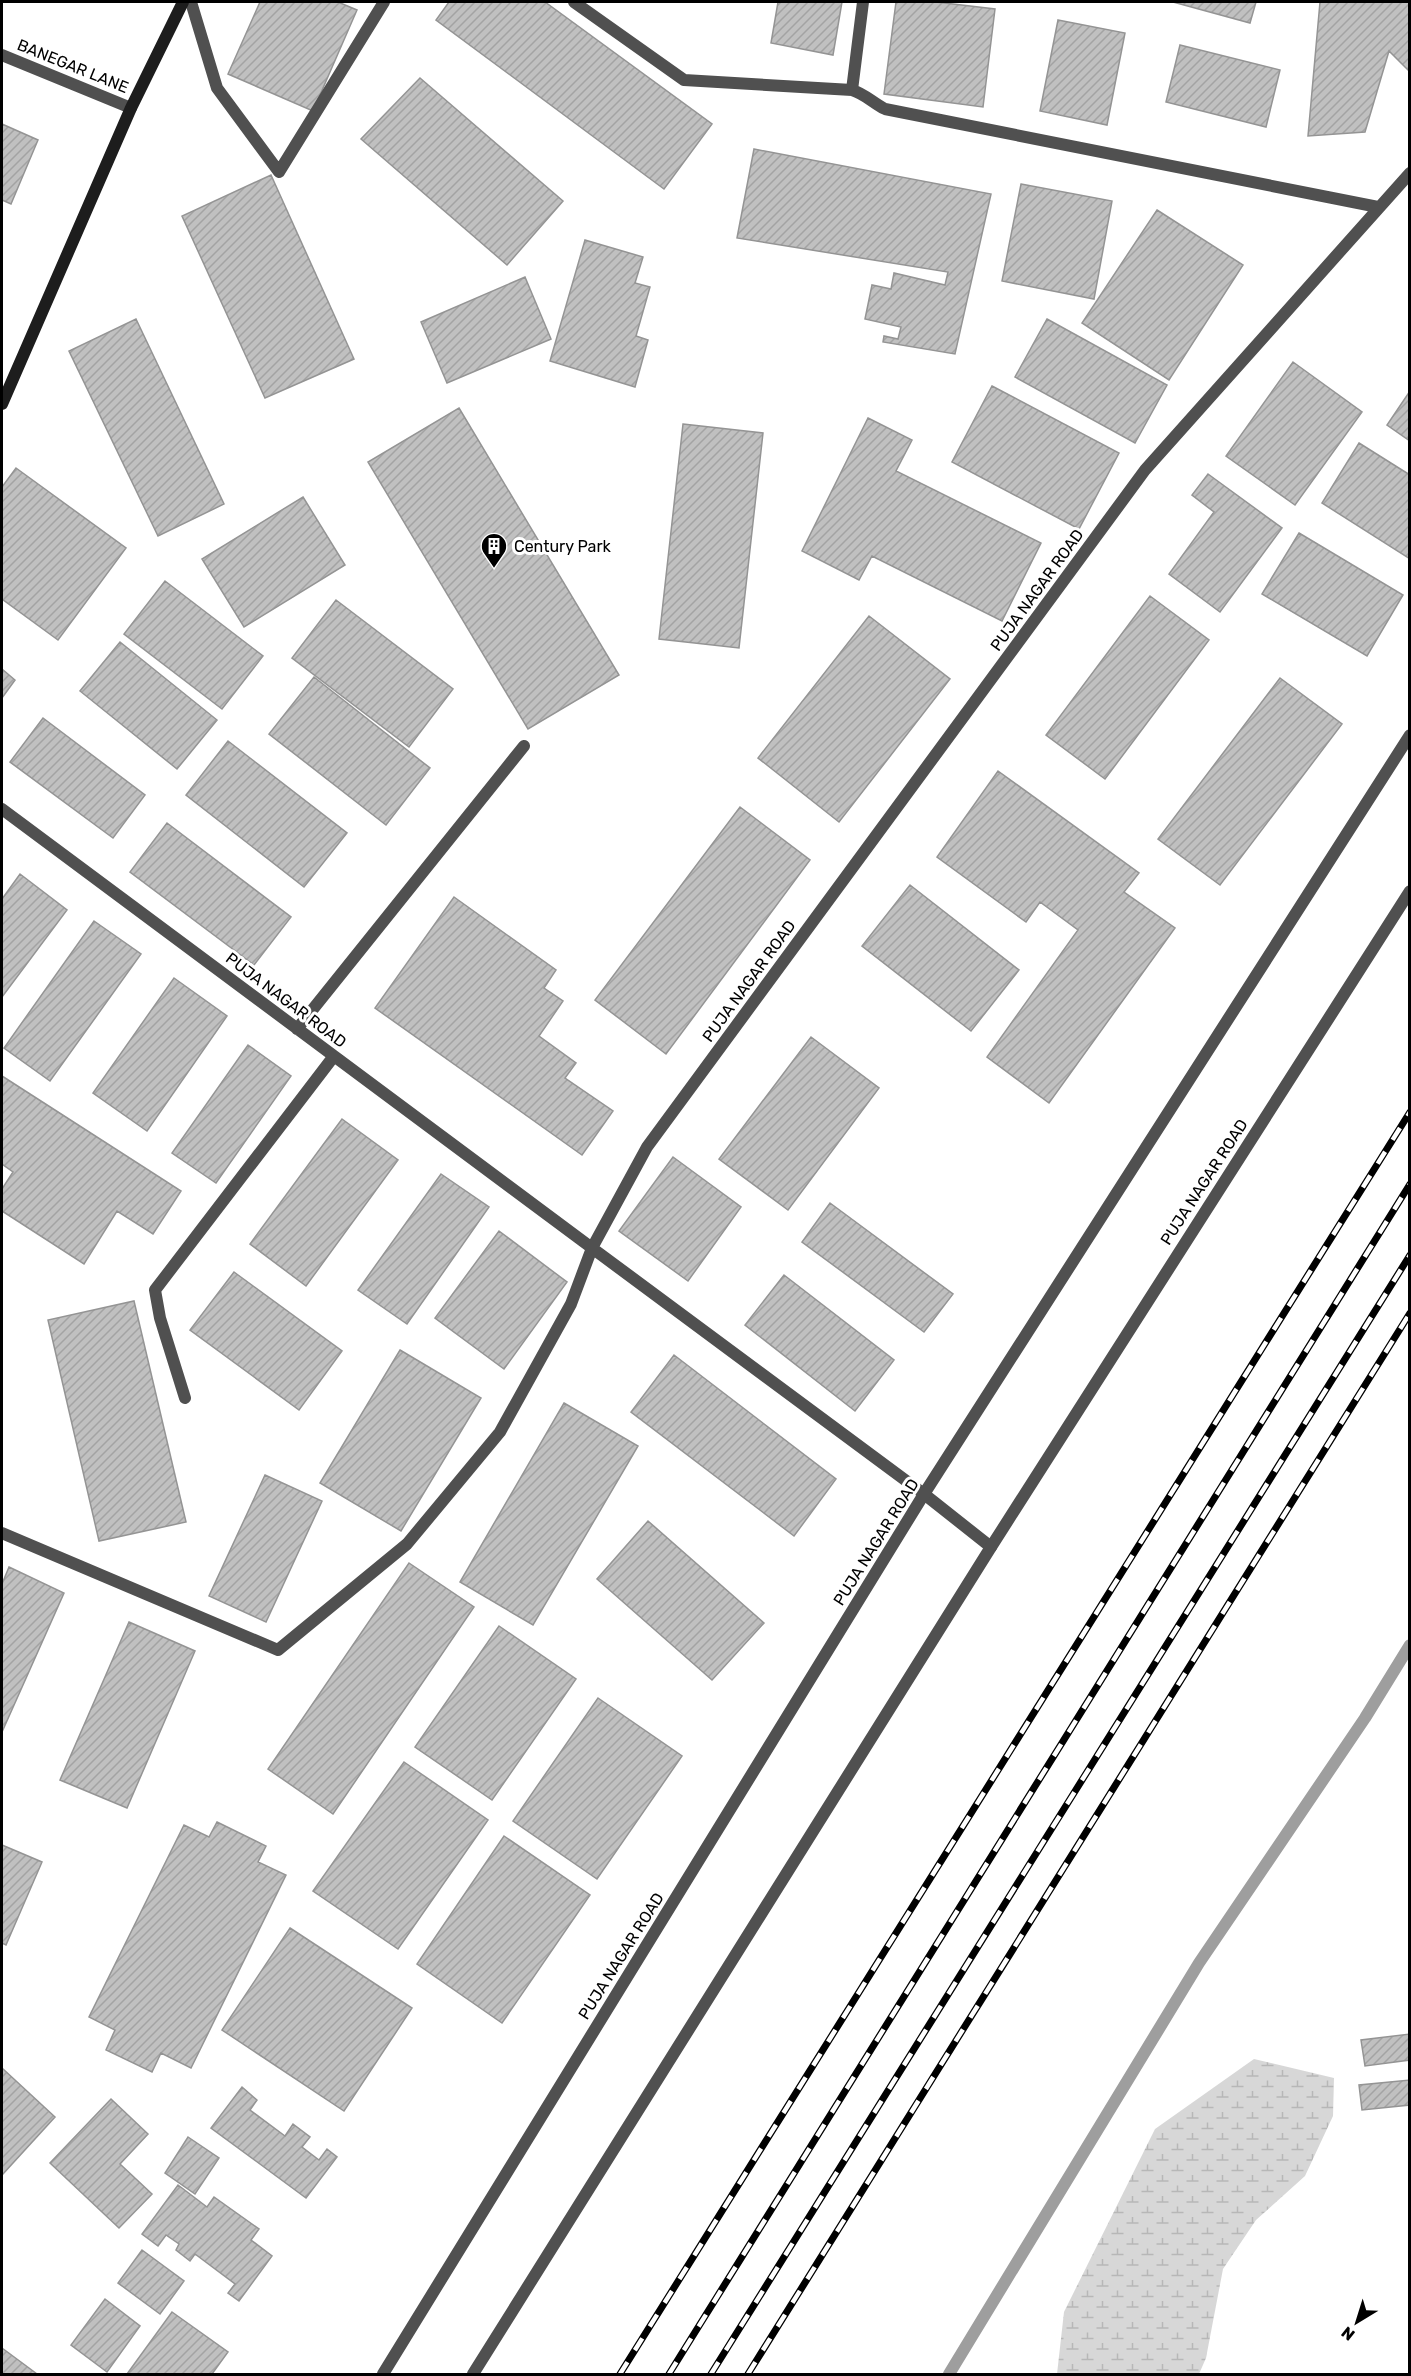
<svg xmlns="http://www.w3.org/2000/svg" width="1411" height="2376" font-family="Rubik,sans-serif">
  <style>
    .wetland { fill: url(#wetland-marsh) }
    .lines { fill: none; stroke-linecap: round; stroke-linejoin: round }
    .stream { stroke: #9e9e9e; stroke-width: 12 }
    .building { fill: url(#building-hatch); stroke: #949494; stroke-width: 1.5 }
    .minor { stroke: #505050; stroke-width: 12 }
    .tertiary { stroke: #505050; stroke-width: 12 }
    .secondary { stroke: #1d1d1d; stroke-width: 12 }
    .rail-casing { stroke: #000; stroke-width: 7 }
    .rail { stroke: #fff; stroke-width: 4.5; stroke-dasharray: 14; stroke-linecap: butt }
    .labels { text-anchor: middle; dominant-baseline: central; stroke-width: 6; stroke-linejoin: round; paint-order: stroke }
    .street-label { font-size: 16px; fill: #000; stroke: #fff }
    .poi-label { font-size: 16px; fill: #000; stroke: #fff; text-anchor: start }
  </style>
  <defs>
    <pattern id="wetland-marsh" width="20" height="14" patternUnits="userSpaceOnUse" patternTransform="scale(1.5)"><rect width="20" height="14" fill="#d7d7d7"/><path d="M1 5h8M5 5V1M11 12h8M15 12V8" fill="none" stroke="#b7b7b7"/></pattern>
    <pattern id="building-hatch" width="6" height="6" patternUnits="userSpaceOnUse" patternTransform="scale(1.5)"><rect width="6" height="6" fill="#c0c0c0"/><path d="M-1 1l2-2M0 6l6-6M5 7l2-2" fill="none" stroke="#a3a3a3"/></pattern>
  </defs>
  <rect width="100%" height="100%" fill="#fff"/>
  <path class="wetland" d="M1254,2059L1334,2078L1333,2116L1305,2176L1256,2220L1223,2269L1206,2358L1199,2374H1057L1064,2312L1155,2129Z"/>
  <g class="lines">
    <path class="stream" d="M949,2374L1199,1963L1365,1718L1410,1645"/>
  </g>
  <path class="building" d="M260,2H338L357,10L313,111L228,74Z
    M449,2H545L712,124L664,189L436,20Z
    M778,2H842L833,55L771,43Z
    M896,2H936L995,9L983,107L884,94Z
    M1173,2H1256L1250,23Z
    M1320,2H1410V72L1389,51L1365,132L1308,136Z
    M1058,20L1125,33L1107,125L1040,111Z
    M1180,45L1280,70L1266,127L1166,102Z
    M420,78L563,201L507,265L361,139Z
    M2,124L38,140L11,204L2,200Z
    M754,149L991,194L955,354L883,342L884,336L898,339L901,327L865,319L872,285L891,289L894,273L945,285L948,272L737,238Z
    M271,175L354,359L265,398L182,216Z
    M1021,184L1112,201L1094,299L1002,281Z
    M1157,210L1243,265L1169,380L1082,323Z
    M585,240L643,257L635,283L650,287L636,336L648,340L635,387L550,361Z
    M525,277L551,339L447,383L421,322Z
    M136,319L224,504L158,536L69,351Z
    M1047,319L1167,385L1135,443L1015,377Z
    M1293,362L1362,412L1295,505L1226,456Z
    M992,386L1119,453L1079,529L952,462Z
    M1410,391V441L1387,425Z
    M459,408L619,675L528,729L368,462Z
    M868,418L912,440L896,471L1041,543L1002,621L872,556L859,580L802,551Z
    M683,424L763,433L739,648L659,639Z
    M1359,443L1410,475V559L1322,503Z
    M16,468L126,548L58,640L2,599V487Z
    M1208,474L1282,528L1220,612L1169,574L1214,512L1192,495Z
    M303,497L345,565L244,627L202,559Z
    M1299,533L1403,595L1367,656L1262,594Z
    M165,581L263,656L222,709L124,634Z
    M1150,596L1209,640L1105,779L1046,735Z
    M336,600L453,689L409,747L292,658Z
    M869,616L950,679L839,822L758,758Z
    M120,642L217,720L177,769L80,691Z
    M2,669L15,680L2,698Z
    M314,677L430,768L386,825L269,734Z
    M1280,678L1342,724L1220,885L1158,839Z
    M43,718L145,795L113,838L10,762Z
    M228,741L347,833L304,887L186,795Z
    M998,771L1139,873L1124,892L1175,928L1049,1103L987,1057L1078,930L1040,902L1026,922L937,857Z
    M740,807L810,860L666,1054L595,1000Z
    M167,823L291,917L254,965L130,872Z
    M20,874L67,910L2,997V899Z
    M910,885L1019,970L971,1031L862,946Z
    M454,897L556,970L544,988L563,1001L539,1036L576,1063L565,1078L613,1111L582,1155L375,1008Z
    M94,921L141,954L50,1081L4,1048Z
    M174,978L227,1016L147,1131L93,1093Z
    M811,1037L879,1088L788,1210L719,1159Z
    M248,1045L291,1076L216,1183L172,1153Z
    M2,1076L181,1191L153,1234L117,1211L84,1264L2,1211V1189L13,1172L2,1164Z
    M342,1119L398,1160L306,1286L250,1244Z
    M673,1157L741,1207L688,1281L619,1231Z
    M441,1174L489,1207L407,1324L358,1290Z
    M830,1203L953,1294L924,1332L802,1242Z
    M499,1231L567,1282L504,1369L435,1318Z
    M234,1272L342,1351L299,1410L190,1330Z
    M784,1275L894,1360L855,1411L745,1325Z
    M134,1301L186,1522L99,1541L48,1320Z
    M400,1350L481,1398L401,1531L320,1483Z
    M674,1355L836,1479L794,1536L631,1412Z
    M564,1403L638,1446L533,1625L460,1582Z
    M265,1475L322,1501L266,1622L209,1596Z
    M648,1521L764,1623L712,1680L597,1579Z
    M409,1563L474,1607L333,1814L268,1769Z
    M9,1567L64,1593L2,1732V1584Z
    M129,1622L195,1651L127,1808L60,1780Z
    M499,1626L576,1679L492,1800L415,1747Z
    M598,1698L682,1756L597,1879L513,1821Z
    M404,1762L488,1820L398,1949L313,1891Z
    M217,1822L266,1846L258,1862L286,1875L191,2068L161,2053L152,2072L106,2050L115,2030L89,2017L184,1825L209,1837Z
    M504,1836L590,1895L502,2023L417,1964Z
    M2,1845L42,1862L6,1945L2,1943Z
    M290,1928L412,2008L344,2111L222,2030Z
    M1410,2034V2060L1365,2066L1361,2040Z
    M2,2068L55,2117L2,2175Z
    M1410,2080V2105L1362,2110L1359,2085Z
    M242,2087L257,2100L250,2110L285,2136L293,2124L310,2137L302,2147L319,2160L327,2149L337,2157L306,2198L211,2128Z
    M111,2099L148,2134L120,2164L152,2194L119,2228L50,2163Z
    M188,2137L219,2158L195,2194L165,2173Z
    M178,2185L207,2207L214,2197L259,2229L251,2240L272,2256L239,2301L228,2293L235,2284L195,2254L190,2261L176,2250L179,2244L166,2235L158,2246L142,2234Z
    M142,2250L184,2281L160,2314L118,2283Z
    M105,2299L140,2326L107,2372L71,2345Z
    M172,2312L228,2352L212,2374H127Z
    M2,2348L37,2374H2Z"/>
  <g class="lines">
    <path class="minor" d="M191,2L217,88L279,172L384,2
      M574,2L684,80L852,90
      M863,2L852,90C865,94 873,103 885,109L1378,207
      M2,55L131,108
      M2,809L592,1248L647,1147L1145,470L1410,173
      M297,1029L524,746
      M185,1398L160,1318L155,1290L334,1056
      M2,1533L278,1650L407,1544L500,1432L571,1304L592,1248L924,1494L991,1547"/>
    <path class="tertiary" d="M383,2374L924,1494L1410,735
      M473,2374L991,1547L1410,891"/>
    <path class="secondary" d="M2,404L131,108L183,2"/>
    <g class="rail-casing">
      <path id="rail" d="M620,2374L1410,1112
        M669,2374L1410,1184
        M711,2374L1410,1255
        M748,2374L1410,1313"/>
    </g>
    <use href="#rail" class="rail"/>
  </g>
  <defs>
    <g id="building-pin" transform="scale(1.35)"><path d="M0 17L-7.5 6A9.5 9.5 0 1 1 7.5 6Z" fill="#000" stroke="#fff"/><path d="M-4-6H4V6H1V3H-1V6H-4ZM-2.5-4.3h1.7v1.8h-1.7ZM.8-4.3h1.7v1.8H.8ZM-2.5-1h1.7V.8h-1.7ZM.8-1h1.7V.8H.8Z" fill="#fff"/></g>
  </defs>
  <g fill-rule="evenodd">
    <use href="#building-pin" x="494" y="546"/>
  </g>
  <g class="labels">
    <g class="street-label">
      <text transform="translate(73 66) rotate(22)">BANEGAR LANE</text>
      <text transform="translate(1037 590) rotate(-54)">PUJA NAGAR ROAD</text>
      <text transform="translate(749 981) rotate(-54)">PUJA NAGAR ROAD</text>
      <text transform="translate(286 1000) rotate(37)">PUJA NAGAR ROAD</text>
      <text transform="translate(1204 1182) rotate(-57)">PUJA NAGAR ROAD</text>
      <text transform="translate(876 1542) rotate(-58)">PUJA NAGAR ROAD</text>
      <text transform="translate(621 1956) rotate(-58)">PUJA NAGAR ROAD</text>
    </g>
    <g class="poi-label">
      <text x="514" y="546">Century Park</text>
    </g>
  </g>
  <rect width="1411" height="2376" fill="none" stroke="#000000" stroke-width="6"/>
  <g transform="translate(1357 2322) rotate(218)" stroke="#ffffff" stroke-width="4.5" paint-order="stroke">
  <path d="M0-4.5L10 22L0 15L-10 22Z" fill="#000000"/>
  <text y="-9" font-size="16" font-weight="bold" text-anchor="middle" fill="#000000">N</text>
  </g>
</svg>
